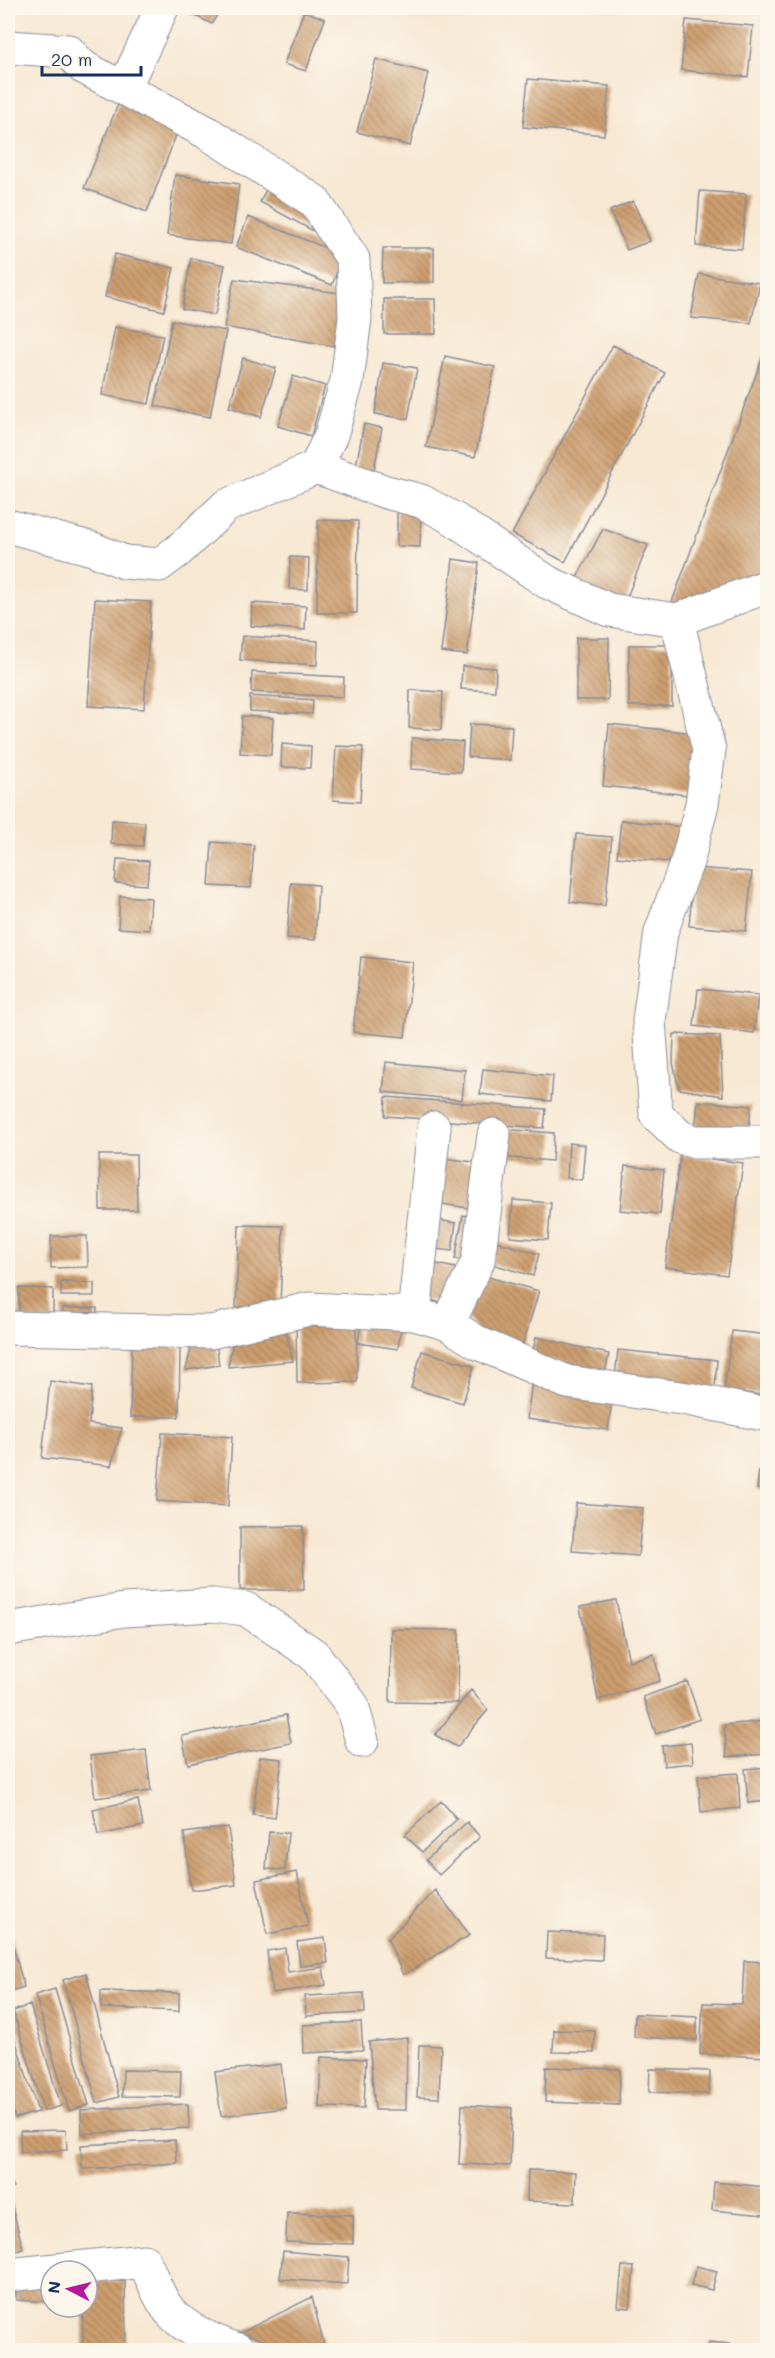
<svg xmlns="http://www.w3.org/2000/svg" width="775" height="2358" font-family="Mali,sans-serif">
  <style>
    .building { fill: url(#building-back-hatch) }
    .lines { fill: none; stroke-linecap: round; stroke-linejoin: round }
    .street-casing { stroke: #898c98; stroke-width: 35 }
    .street { stroke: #fff; stroke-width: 33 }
  </style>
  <defs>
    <pattern id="building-back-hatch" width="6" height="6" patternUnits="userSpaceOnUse" patternTransform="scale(1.5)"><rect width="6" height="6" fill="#cd9e6e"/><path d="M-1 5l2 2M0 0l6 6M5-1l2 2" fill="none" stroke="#a6815e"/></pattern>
  </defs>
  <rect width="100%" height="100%" fill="#fbf7ec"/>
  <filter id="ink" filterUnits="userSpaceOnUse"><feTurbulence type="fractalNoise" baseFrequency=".0167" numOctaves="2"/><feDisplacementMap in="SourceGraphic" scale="12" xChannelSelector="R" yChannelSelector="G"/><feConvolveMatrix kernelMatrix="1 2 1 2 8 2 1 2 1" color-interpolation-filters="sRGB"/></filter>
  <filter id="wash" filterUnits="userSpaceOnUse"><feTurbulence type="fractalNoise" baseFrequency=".008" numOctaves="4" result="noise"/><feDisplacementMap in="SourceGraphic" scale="24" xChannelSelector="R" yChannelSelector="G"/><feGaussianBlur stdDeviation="1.35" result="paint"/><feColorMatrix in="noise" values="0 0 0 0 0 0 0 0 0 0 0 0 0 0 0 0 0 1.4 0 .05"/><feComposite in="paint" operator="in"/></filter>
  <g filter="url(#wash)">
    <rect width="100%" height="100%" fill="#f7e8d3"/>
    <g id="blocks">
      <path class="building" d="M8,8H16L8,26Z
        M179,8H221L212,24Z
        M304,11L325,19L306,71L284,64Z
        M686,20L753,26L748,77L681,70Z
        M376,59L428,73L410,146L357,132Z
        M528,79L609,86L604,135L523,127Z
        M121,97L179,127L147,212L84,188Z
        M175,175L239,184L231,244L167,235Z
        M270,182L321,217L315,232L260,202Z
        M700,191L746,194L742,249L696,246Z
        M633,201L650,241L627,250L610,211Z
        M768,207V244H766L763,209Z
        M248,217L344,255L332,285L236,247Z
        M383,248H434V282L382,283Z
        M115,254L174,268L164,311L105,297Z
        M191,258L225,265L215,315L182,309Z
        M699,274L760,283L751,323L691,318Z
        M234,279L340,293V347L224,327Z
        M384,299H435L436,334H384Z
        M172,320L226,331L210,417L155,406Z
        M115,327L163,335L149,404L102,395Z
        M613,345L665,373L565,562L512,534Z
        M767,345L768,574L669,610Z
        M445,356L495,367L475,457L426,447Z
        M243,358L276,368L261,417L229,407Z
        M383,363L417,368L408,419L375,414Z
        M293,376L325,386L311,436L278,426Z
        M364,424L382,428L373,475L355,471Z
        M397,504L421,505L420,547L397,546Z
        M318,520L358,521L357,613H317Z
        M603,529L648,545L625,602L574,583Z
        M290,557L309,558L308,590L289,589Z
        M453,559L479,563L467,655L441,652Z
        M95,599L151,602L144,709L88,706Z
        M252,603L306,606L305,630L251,626Z
        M242,636L318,641L317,665L240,660Z
        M576,638H609L608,700H576Z
        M629,645H672V706H629Z
        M462,666L496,668L495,691L461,689Z
        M252,672L344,677L343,697L251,692Z
        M410,690L443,692L441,730L409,728Z
        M250,696L313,700L312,714L250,711Z
        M242,716L273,718L271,755L240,753Z
        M470,724L512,726L510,760L468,757Z
        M609,724L695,733L689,795L603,786Z
        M412,738L463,742L461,772L411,769Z
        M282,744L311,746L310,768L281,767Z
        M336,746L363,747L360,802L333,800Z
        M112,820L145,822L143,846L111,844Z
        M621,820L683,827L679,863L617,857Z
        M576,834L612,837L605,906L570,902Z
        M212,842L254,845L251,888L209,886Z
        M117,859L149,861L147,885L115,883Z
        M694,868L752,872L746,931L689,926Z
        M291,883L318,885L315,940L287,938Z
        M120,896L151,898L149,930L118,928Z
        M361,957L413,962L405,1037L353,1032Z
        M698,989L758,995L754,1033L694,1026Z
        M674,1034L720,1036L723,1096L679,1089L673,1063Z
        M386,1062L465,1070L462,1100L383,1092Z
        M483,1069L553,1076L551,1101L480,1094Z
        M386,1097L546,1109L544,1128L385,1116Z
        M698,1101L751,1106L748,1137L695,1132Z
        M501,1129L554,1133L552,1161L499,1157Z
        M569,1143L585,1145L582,1180L567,1178Z
        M99,1155H136L137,1210H100Z
        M680,1155L743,1163L727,1275L665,1267Z
        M435,1157L482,1163L475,1209L429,1202Z
        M625,1166L664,1170L660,1214L620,1210Z
        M513,1200L551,1203L548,1240L510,1237Z
        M463,1215L482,1218L474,1263L455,1259Z
        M430,1219L456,1223L452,1251L426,1248Z
        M239,1225L283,1226L280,1308L236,1307Z
        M51,1236H87L88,1267L51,1268Z
        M492,1240L539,1254L533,1276L485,1262Z
        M8,1244H9L13,1319H8Z
        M428,1262L460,1269L453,1305L420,1298Z
        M477,1274L539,1291L522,1347L478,1332L466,1316Z
        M61,1282L94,1283V1296H61Z
        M19,1288L53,1289V1321L19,1320Z
        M63,1308H97L96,1323H63Z
        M362,1314L402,1319L398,1349L358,1343Z
        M356,1317L357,1382L297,1383L296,1319Z
        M286,1331L293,1361L228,1367L233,1340Z
        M732,1331L768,1335V1396L724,1390Z
        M536,1337L609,1354L605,1373L532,1356Z
        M216,1341L219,1365L186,1370L192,1344Z
        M132,1346L180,1347L179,1417H130Z
        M618,1350L717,1360L715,1388L615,1377Z
        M422,1351L474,1366L463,1403L411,1388Z
        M50,1381L92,1387L89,1424L122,1428L111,1466L42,1458Z
        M532,1381L613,1392L608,1430L527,1419Z
        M162,1433L232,1437L228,1506L157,1501Z
        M759,1471L768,1472V1491L757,1489Z
        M576,1503L643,1508L638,1556L572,1551Z
        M303,1526L304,1590H240V1527Z
        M616,1600L629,1661L654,1654L660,1681L598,1700L580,1607Z
        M391,1629L459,1630L458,1703L390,1702Z
        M687,1681L700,1719L656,1734L643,1697Z
        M471,1690L488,1710L457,1747L435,1735Z
        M286,1715L291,1743L188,1764L182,1736Z
        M765,1721L768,1754L727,1757L724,1725Z
        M691,1743L693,1763L664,1766L662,1746Z
        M146,1750L151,1791L95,1798L90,1756Z
        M260,1757L282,1759L275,1818L253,1815Z
        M768,1767V1801L748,1803L745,1769Z
        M738,1773L740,1808L701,1812L698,1776Z
        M138,1800L143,1826L98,1835L93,1809Z
        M441,1801L457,1819L422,1852L405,1835Z
        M467,1822L480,1837L439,1875L426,1860Z
        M228,1827L236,1885L191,1890L184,1833Z
        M269,1832L288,1833L285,1870L266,1869Z
        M297,1872L308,1926L267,1934L256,1880Z
        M435,1890L470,1935L403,1975L388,1939Z
        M8,1927L24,1987L8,1992Z
        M547,1932L603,1934L602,1960L546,1958Z
        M325,1938L328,1963L300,1966L297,1942Z
        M285,1948L288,1972L323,1967L326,1985L272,1993L267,1951Z
        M744,1961L768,1962V2057L700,2054L703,2003L742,2004Z
        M86,1973L119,2097L97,2103L63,1980Z
        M55,1989L89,2105L69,2111L35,1995Z
        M101,1991L179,1993V2011L101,2008Z
        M364,1993L365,2013L306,2016L305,1996Z
        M30,2005L61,2106L44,2111L13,2011Z
        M635,2014L697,2017V2040L634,2037Z
        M8,2017L38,2112L15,2118L8,2094Z
        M361,2022L363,2050L304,2053L303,2025Z
        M554,2030L595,2031L594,2053L553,2052Z
        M407,2038L406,2110H375L369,2042Z
        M419,2045L441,2046L439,2098L417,2097Z
        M321,2057L366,2059L364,2108L319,2107Z
        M281,2064L286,2108L221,2116L215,2072Z
        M546,2067L620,2069L619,2105L545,2102Z
        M650,2069L710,2071L709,2094L649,2092Z
        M123,2070L181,2071L180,2097L122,2096Z
        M188,2104L189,2128L82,2134L81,2110Z
        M462,2105L512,2108L510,2166L459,2164Z
        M66,2130L67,2150L21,2152L20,2131Z
        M175,2140L177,2163L82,2169L81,2145Z
        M528,2170L576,2172L575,2203L527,2201Z
        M8,2175L13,2188L8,2190Z
        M714,2182L767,2187L764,2215L712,2210Z
        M11,2203L23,2249L8,2253V2204Z
        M287,2213L353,2215V2244L286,2242Z
        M283,2251L349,2257L347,2284L280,2279Z
        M622,2266L634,2267L630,2308L618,2307Z
        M696,2266L717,2271L712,2290L691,2285Z
        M16,2279L51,2281V2302L16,2300Z
        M87,2281H125L126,2350H83V2307H87Z
        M312,2297L325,2350H292L240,2333Z
        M709,2342L730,2344L729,2350H708Z"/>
    </g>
  </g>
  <g filter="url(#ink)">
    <use href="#blocks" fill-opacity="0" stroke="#898c98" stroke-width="1.5"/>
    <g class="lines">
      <g class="street-casing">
        <path id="street" d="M8,47L68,51L83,67L206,132L314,201L353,259L355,318L347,381L331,435L316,467L386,492L421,501L454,519L547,582L609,610L677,620L768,586
          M124,88L162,8
          M8,526L93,549L124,562L159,565L179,550L226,506L316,467
          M677,620L709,750L702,804L688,859L661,932L649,1021L656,1114L680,1137L695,1142H768
          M414,1314L434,1128
          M448,1324L478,1261L494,1135
          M8,1328L211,1332L309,1309L414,1314L448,1324L478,1343L567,1382L688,1399L768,1415
          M8,1629L124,1610L213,1605L246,1609L314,1655L352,1705L362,1741
          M8,2275L144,2261C151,2275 156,2290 164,2303C178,2327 212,2341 238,2350"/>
      </g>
      <use href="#street" class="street"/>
    </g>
  </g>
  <rect width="775" height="2358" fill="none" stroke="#fbf7ec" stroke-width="30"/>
  <g transform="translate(69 2289) rotate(277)"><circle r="28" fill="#fbf7ec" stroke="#a1a7b3" stroke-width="1.5"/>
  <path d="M0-4.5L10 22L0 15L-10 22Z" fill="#b5179e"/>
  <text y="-9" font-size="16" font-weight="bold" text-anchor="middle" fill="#1b2f5e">N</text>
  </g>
  <path d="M42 66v9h99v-9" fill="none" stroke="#1b2f5e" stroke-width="3"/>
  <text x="51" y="66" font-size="18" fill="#1b2f5e" stroke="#fbf7ec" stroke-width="4.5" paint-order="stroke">20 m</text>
</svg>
